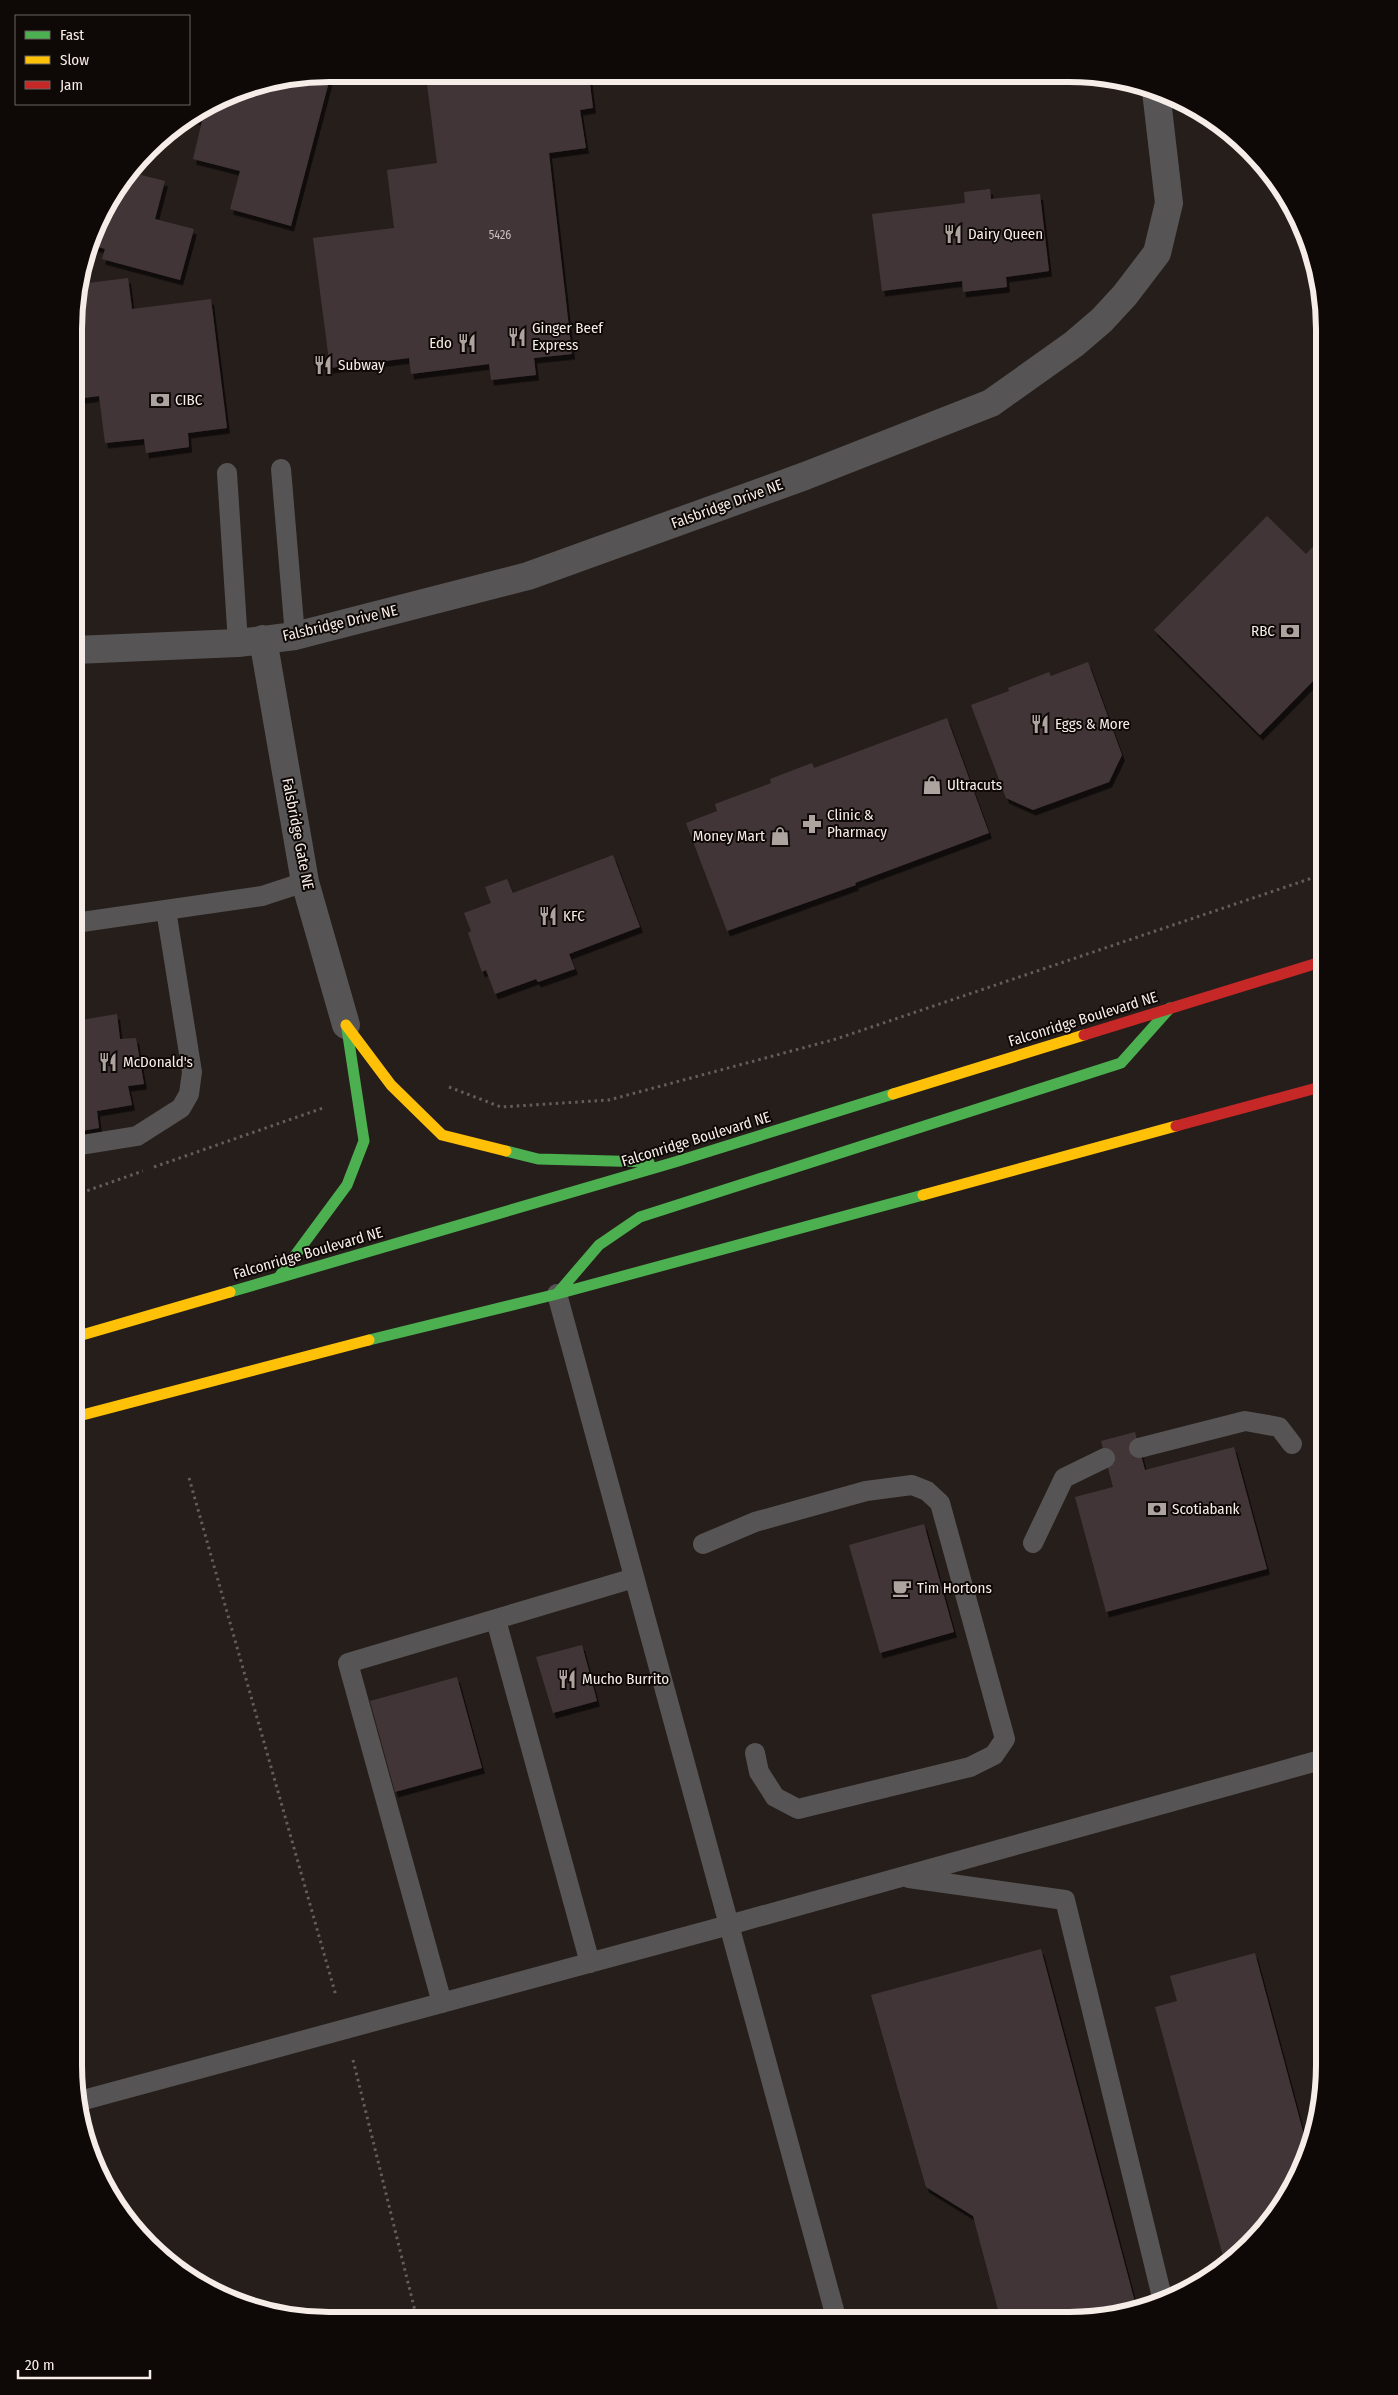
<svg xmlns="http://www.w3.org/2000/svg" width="1398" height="2395" font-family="'Fira Sans Condensed',sans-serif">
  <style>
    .building { fill: #423638; filter: url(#shadow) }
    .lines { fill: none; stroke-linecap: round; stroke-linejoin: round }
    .path { stroke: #615e5d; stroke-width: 3; stroke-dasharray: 2.5 4; stroke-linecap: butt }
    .lane { stroke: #565454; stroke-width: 20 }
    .street { stroke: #565454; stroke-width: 28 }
    .fast { stroke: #4caf50; stroke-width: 11 }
    .slow { stroke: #ffc107; stroke-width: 11 }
    .jam { stroke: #c62828; stroke-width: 11 }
    .labels { text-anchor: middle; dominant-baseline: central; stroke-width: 4; stroke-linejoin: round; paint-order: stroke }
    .number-label { font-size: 12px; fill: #c9bebc }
    .poi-label { font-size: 15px; fill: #f6ece8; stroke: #0e0906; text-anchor: start }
    .street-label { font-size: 15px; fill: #f6ece8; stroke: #0e0906 }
    .rim { fill: none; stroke: #f6ece8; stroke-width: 6 }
  </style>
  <defs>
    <filter id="shadow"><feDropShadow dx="3" dy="5.5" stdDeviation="0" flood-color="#0009"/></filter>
  </defs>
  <rect width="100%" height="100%" fill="#261e1b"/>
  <path class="building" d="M331,74L291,226L230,209L240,171L193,159L202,121L191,118L232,93Z
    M498,75H589L593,108L580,110L586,148L549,153L572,354L534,358L536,375L491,380L489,364L411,374L409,358L330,368L313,238L394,228L387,170L437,163L427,84Z
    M133,173L165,181L155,219L194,229L180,280L102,259L105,249L91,245L100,216Z
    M990,189L991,199L1040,194L1049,271L1006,277L1007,287L963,292L962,281L882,291L872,214L965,203L964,192Z
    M128,278L132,309L211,299L227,428L188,433L189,447L146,453L144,439L105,443L99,396L76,399V296L80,284Z
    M1267,516L1306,554L1324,535V670L1260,735L1154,630Z
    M1088,662L1122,755L1109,782L1033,810L1006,798L971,705L1009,691L1008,688L1049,672L1051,676Z
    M947,718L989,833L855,883L856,885L727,931L686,823L717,811L715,804L771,783L770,779L812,763L814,768Z
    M613,855L640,927L569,954L575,969L538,982L536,979L495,994L486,970L482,972L468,933L471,931L464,913L491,903L485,887L507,879L513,893Z
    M117,1014L120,1039L136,1038L144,1084L128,1086L132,1105L97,1111L99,1128L75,1132V1021Z
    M1135,1432L1145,1470L1234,1447L1267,1569L1106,1612L1075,1497L1113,1487L1101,1441Z
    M924,1524L954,1632L880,1653L849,1545Z
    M582,1645L597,1701L553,1713L536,1657Z
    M457,1677L482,1768L395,1792L370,1701Z
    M1041,1949L1137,2310L1069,2321H1001L973,2216L926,2187L871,1995Z
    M1255,1953L1308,2150L1305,2163L1272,2221L1226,2267L1155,2007L1177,2001L1170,1976Z"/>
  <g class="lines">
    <path class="path" d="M449,1087L501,1107L609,1100L836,1039L1324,874
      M154,1167L323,1108
      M75,1195L143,1171
      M189,1478L336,1996
      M353,2060L417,2319"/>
    <path class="lane" d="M281,469L295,636
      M227,473L238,643
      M75,923L262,896L305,882
      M75,1146L137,1136L181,1108L189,1094L192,1072L166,910
      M557,1294L837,2321
      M1139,1448L1245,1421L1279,1427L1292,1444
      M1033,1543L1064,1478L1105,1458
      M703,1544L755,1522L866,1491L912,1485L927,1491L940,1503L1005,1739L994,1755L970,1767L798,1809L775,1797L759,1772L755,1753
      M496,1620L590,1963
      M909,1878L1065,1900L1163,2301
      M442,2003L348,1663L634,1578
      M80,2101L729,1925L1324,1759"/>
    <path class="street" d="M263,639L305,882L346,1025
      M75,650L238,643L295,636L528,576L805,476L991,403L1074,344L1102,320L1125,295L1157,253L1169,203L1156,91"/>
    <path class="fast" d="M506,1151L538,1159L649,1162
      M279,1277L347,1185L364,1141L347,1029
      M230,1292L675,1162L893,1094
      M557,1294L599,1245L640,1217L1121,1063L1170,1008
      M369,1340L557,1294L923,1195"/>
    <path class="slow" d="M346,1025L391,1085L442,1135L506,1151
      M893,1094L1084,1035
      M923,1195L1176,1126
      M75,1337L230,1292
      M75,1417L369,1340"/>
    <path class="jam" d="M1084,1035L1324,961
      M1176,1126L1324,1086"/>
  </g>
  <defs>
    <g id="restaurant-bare" transform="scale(1.5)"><path d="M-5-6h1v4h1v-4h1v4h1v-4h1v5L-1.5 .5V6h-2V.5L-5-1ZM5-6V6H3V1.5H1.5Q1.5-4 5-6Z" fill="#ada4a0" stroke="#0e0906" stroke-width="2.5" paint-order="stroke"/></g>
    <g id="bank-bare" transform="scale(1.5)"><path d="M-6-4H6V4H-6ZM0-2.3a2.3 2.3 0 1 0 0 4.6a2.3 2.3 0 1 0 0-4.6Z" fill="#ada4a0" stroke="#0e0906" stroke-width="2.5" paint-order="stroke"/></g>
    <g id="shop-bare" transform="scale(1.5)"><path d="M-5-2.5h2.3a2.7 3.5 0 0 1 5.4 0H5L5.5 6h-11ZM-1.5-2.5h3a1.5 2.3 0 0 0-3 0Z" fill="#ada4a0" stroke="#0e0906" stroke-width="2.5" paint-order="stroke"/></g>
    <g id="pharmacy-bare" transform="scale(1.5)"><path d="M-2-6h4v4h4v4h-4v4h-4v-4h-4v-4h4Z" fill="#ada4a0" stroke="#0e0906" stroke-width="2.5" paint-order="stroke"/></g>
    <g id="cafe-bare" transform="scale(1.5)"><path d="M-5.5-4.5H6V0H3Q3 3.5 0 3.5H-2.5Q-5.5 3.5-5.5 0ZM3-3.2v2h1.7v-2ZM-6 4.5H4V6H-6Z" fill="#ada4a0" stroke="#0e0906" stroke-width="2.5" paint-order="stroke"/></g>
  </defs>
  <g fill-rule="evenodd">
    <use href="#restaurant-bare" x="953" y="234"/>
    <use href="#restaurant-bare" x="517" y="337"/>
    <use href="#restaurant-bare" x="467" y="343"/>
    <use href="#restaurant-bare" x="323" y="365"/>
    <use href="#bank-bare" x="160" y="400"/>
    <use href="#bank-bare" x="1290" y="631"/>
    <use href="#restaurant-bare" x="1040" y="724"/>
    <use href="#shop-bare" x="932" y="785"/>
    <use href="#pharmacy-bare" x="812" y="824"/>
    <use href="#shop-bare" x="780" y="836"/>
    <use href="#restaurant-bare" x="548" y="916"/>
    <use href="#restaurant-bare" x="108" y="1062"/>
    <use href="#bank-bare" x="1157" y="1509"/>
    <use href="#cafe-bare" x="902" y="1588"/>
    <use href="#restaurant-bare" x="567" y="1679"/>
  </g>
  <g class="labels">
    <g class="number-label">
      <text x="500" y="235">5426</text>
    </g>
    <g class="poi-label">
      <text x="968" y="234">Dairy Queen</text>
      <text x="532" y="328">Ginger Beef<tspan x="532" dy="17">Express</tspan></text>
      <text x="452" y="343" text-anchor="end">Edo</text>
      <text x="338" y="365">Subway</text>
      <text x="175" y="400">CIBC</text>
      <text x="1275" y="631" text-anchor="end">RBC</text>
      <text x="1055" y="724">Eggs &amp; More</text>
      <text x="947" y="785">Ultracuts</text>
      <text x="827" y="815">Clinic &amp;<tspan x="827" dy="17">Pharmacy</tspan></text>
      <text x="765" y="836" text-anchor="end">Money Mart</text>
      <text x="563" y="916">KFC</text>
      <text x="123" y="1062">McDonald's</text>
      <text x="1172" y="1509">Scotiabank</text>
      <text x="917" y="1588">Tim Hortons</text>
      <text x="582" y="1679">Mucho Burrito</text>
    </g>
    <g class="street-label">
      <text transform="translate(727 504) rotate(-20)">Falsbridge Drive NE</text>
      <text transform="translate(340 623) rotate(-13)">Falsbridge Drive NE</text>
      <text transform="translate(298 834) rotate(79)">Falsbridge Gate NE</text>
      <text transform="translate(1083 1019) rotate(-17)">Falconridge Boulevard NE</text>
      <text transform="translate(696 1139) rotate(-17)">Falconridge Boulevard NE</text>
      <text transform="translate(308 1253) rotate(-16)">Falconridge Boulevard NE</text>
    </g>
  </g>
  <path d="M0 0H1398V2395H0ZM329 82H1069A247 247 0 0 1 1316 329V2065A247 247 0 0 1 1069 2312H329A247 247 0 0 1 82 2065V329A247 247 0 0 1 329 82Z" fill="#0e0906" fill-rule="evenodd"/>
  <path class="rim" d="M329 82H1069A247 247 0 0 1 1316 329V2065A247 247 0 0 1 1069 2312H329A247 247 0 0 1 82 2065V329A247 247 0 0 1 329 82Z"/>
  <rect x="15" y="15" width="175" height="90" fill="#0e0906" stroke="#6b6460"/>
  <rect x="25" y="31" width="25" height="8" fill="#4caf50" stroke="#6b6460"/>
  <text x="60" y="40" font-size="15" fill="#f6ece8">Fast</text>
  <rect x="25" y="56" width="25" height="8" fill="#ffc107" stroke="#6b6460"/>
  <text x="60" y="65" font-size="15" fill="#f6ece8">Slow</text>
  <rect x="25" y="81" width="25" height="8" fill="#c62828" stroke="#6b6460"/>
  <text x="60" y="90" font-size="15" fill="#f6ece8">Jam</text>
  <path d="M18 2370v8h132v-8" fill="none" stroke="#f6ece8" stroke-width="2.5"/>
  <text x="25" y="2370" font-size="15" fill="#f6ece8" stroke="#0e0906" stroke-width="4" paint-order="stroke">20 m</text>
</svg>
